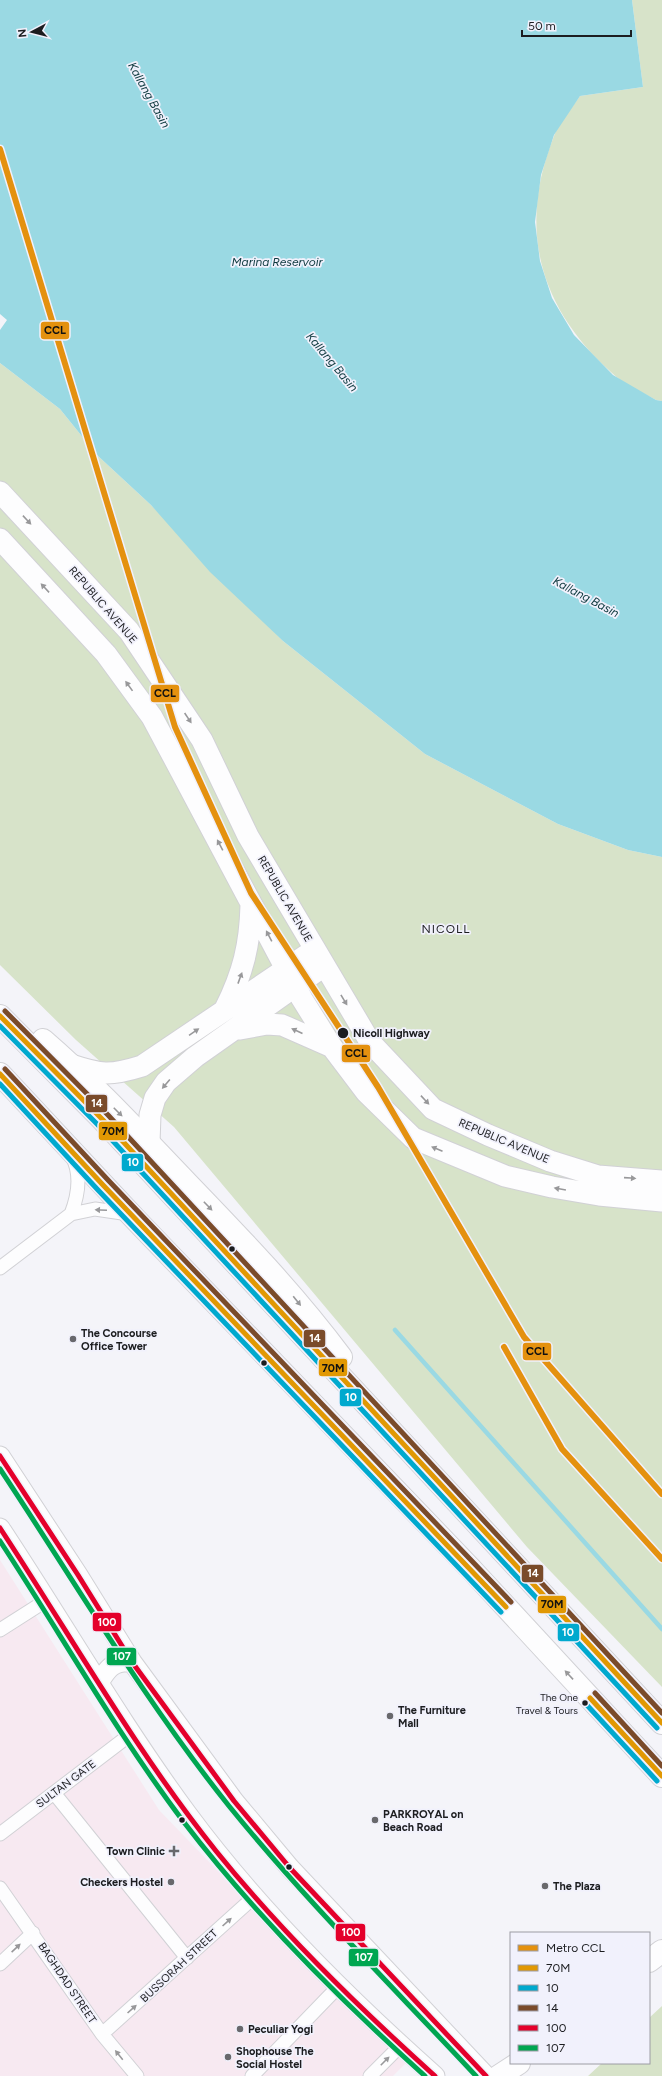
<svg xmlns="http://www.w3.org/2000/svg" width="662" height="2076" font-family="Figtree,sans-serif">
  <style>
    .commercial { fill: #f7e9f1 }
    .green { fill: #d7e3c9 }
    .water { fill: #9ad9e3 }
    .lines { fill: none; stroke-linecap: round; stroke-linejoin: round }
    .stream { stroke: #9ad9e3; stroke-width: 4.5 }
    .street-casing { stroke: #d1d1d5; stroke-width: 15 }
    .secondary-casing { stroke: #d1d1d5; stroke-width: 21 }
    .primary-casing { stroke: #d1d1d5; stroke-width: 23 }
    .highway-casing { stroke: #d1d1d5; stroke-width: 24 }
    .street { stroke: #fdfdfe; stroke-width: 13 }
    .secondary { stroke: #fdfdfe; stroke-width: 19 }
    .primary { stroke: #fdfdfe; stroke-width: 21 }
    .highway { stroke: #fdfdfe; stroke-width: 22 }
    .bus-1-casing { stroke: #f1f1fc; stroke-width: 8 }
    .bus-2-casing { stroke: #f1f1fc; stroke-width: 8 }
    .bus-3-casing { stroke: #f1f1fc; stroke-width: 8 }
    .bus-4-casing { stroke: #f1f1fc; stroke-width: 8 }
    .bus-5-casing { stroke: #f1f1fc; stroke-width: 8 }
    .bus-1 { stroke: #e19803; stroke-width: 5 }
    .bus-2 { stroke: #00a9ce; stroke-width: 5 }
    .bus-3 { stroke: #7a4b2a; stroke-width: 5 }
    .bus-4 { stroke: #e4002b; stroke-width: 5 }
    .bus-5 { stroke: #00a651; stroke-width: 5 }
    .metro-1-casing { stroke: #f1f1fc; stroke-width: 9 }
    .metro-1 { stroke: #e4910f; stroke-width: 6 }
    .oneway { fill: #98989a }
    .stop-dot { fill: #1c1d20; stroke: #f1f1fc; stroke-width: 1.5 }
    .poi-dot { fill: #68686c; stroke: #f1f1fc; stroke-width: 1.5 }
    .labels { text-anchor: middle; dominant-baseline: central; stroke-width: 3.5; stroke-linejoin: round; paint-order: stroke }
    .bus-label { font-size: 10px; fill: #1c1d20; stroke: #f1f1fc; text-anchor: end }
    .street-label { font-size: 11px; fill: #1c1d20; stroke: #f1f1fc }
    .stop-label { font-size: 11px; font-weight: bold; fill: #1c1d20; stroke: #f1f1fc; text-anchor: start }
    .poi-label { font-size: 11px; font-weight: bold; fill: #1c1d20; stroke: #f1f1fc; text-anchor: start }
    .water-label { font-size: 12px; font-style: italic; fill: #0b373c; stroke: #f1f1fc }
    .neighbourhood-label { font-size: 12px; letter-spacing: 1px; fill: #1c1d20; stroke: #f1f1fc }
    .line-badge { stroke: #f1f1fc; stroke-width: 1.5 }
    .badge-label { font-size: 11px; text-anchor: middle; font-weight: bold; fill: #fff }
    .pale-badge-label { font-size: 11px; text-anchor: middle; font-weight: bold; fill: #111 }
  </style>
  <rect width="100%" height="100%" fill="#f4f4f9"/>
  <path class="commercial" d="M0,1560L159,1810L268,1923L409,2060L393,2076H0Z"/>
  <path class="green" d="M632,0H662V401L656,400C642,392 623,384 612,373C539,308 517,228 554,136C559,122 572,108 580,96L643,87Z
    M0,363L60,409L97,455L151,505L283,641L425,754L558,824L628,850L662,857V1687L527,1547L174,1127L76,1040L0,965Z
    M662,2006V2076H588L602,2063H649V2018Z"/>
  <path class="water" d="M0,0H632L643,87L580,96L554,135L541,175L535,222L540,261L552,298L574,335L613,375L656,400L662,401V857L628,850L558,824L425,754L283,641L210,572L151,505L97,455L60,409L0,363V330L7,320L0,314Z"/>
  <g class="lines">
    <path class="stream" d="M395,1330L662,1629"/>
    <g class="street-casing">
      <path id="street" d="M71,1214C78,1196 82,1175 72,1156
        M0,1268L71,1214L95,1209L129,1214
        M0,1630L47,1600
        M54,1793L187,1958
        M0,1834L131,1734
        M0,1888L102,2034L137,2076
        M0,1964L33,1933
        M102,2034L254,1897
        M252,2076L338,1987
        M370,2076L400,2046"/>
    </g>
    <g class="secondary-casing">
      <path id="secondary" d="M0,1456L78,1575L132,1662L234,1801L290,1868L486,2076
        M0,1528C63,1623 120,1723 188,1815C259,1911 346,1997 435,2076
        M98,1684C107,1669 113,1660 132,1662"/>
    </g>
    <g class="primary-casing">
      <path id="primary" d="M0,492L129,631L202,740L248,836L370,1042L433,1109L488,1135L550,1161L598,1176L662,1181
        M0,539L106,654L152,717L302,999L332,1047L366,1092L413,1138L505,1176L552,1187L599,1195L662,1201
        M225,1009C243,973 250,945 251,905
        M240,1029L267,1024L282,1025L332,1047
        M71,1065C101,1075 110,1076 142,1066L314,950
        M149,1143L150,1115L155,1098L166,1082L195,1057L324,966"/>
    </g>
    <g class="highway-casing">
      <path id="highway" d="M0,1016L103,1120L662,1723
        M43,1040C94,1084 140,1134 187,1183C241,1239 294,1294 341,1357
        M0,1074L136,1220L470,1568L662,1776
        M649,1961L662,1951
        M499,2076L519,2063"/>
    </g>
    <use href="#street" class="street"/>
    <use href="#secondary" class="secondary"/>
    <use href="#primary" class="primary"/>
    <use href="#highway" class="highway"/>
    <g class="bus-1-casing">
      <path id="bus-1" d="M0,1016L103,1120L662,1723
        M0,1074L103,1185L506,1607
        M590,1698L662,1776"/>
    </g>
    <g class="bus-2-casing">
      <path id="bus-2" d="M0,1026L98,1125L657,1728
        M0,1084L98,1190L501,1612
        M585,1703L657,1781"/>
    </g>
    <g class="bus-3-casing">
      <path id="bus-3" d="M5,1011L108,1115L662,1713
        M5,1069L108,1180L511,1602
        M595,1693L662,1766"/>
    </g>
    <g class="bus-4-casing">
      <path id="bus-4" d="M0,1456L78,1575L132,1662L234,1801L290,1868L486,2076
        M0,1528C71,1636 135,1750 216,1851C282,1933 357,2006 435,2076"/>
    </g>
    <g class="bus-5-casing">
      <path id="bus-5" d="M0,1469C75,1582 144,1700 229,1806C306,1901 393,1987 476,2076
        M0,1541C61,1634 116,1732 183,1821C254,1914 337,1997 425,2076"/>
    </g>
    <use href="#bus-1" class="bus-1"/>
    <use href="#bus-2" class="bus-2"/>
    <use href="#bus-3" class="bus-3"/>
    <use href="#bus-4" class="bus-4"/>
    <use href="#bus-5" class="bus-5"/>
    <g class="metro-1-casing">
      <path id="metro-1" d="M0,149L175,727L251,893L378,1087L524,1337L662,1494
        M504,1347L562,1449L662,1559"/>
    </g>
    <use href="#metro-1" class="metro-1"/>
  </g>
  <defs><path id="oneway-solid" d="M-6-.8H1V-3.2L6.5 0L1 3.2V.8H-6Z"/></defs>
  <g class="oneway">
    <use href="#oneway-solid" transform="translate(27 520) rotate(47)"/>
    <use href="#oneway-solid" transform="translate(45 588) rotate(-133)"/>
    <use href="#oneway-solid" transform="translate(129 686) rotate(-126)"/>
    <use href="#oneway-solid" transform="translate(188 718) rotate(56)"/>
    <use href="#oneway-solid" transform="translate(220 845) rotate(-118)"/>
    <use href="#oneway-solid" transform="translate(269 936) rotate(-118)"/>
    <use href="#oneway-solid" transform="translate(240 978) rotate(-70)"/>
    <use href="#oneway-solid" transform="translate(344 1000) rotate(59)"/>
    <use href="#oneway-solid" transform="translate(297 1031) rotate(-156)"/>
    <use href="#oneway-solid" transform="translate(194 1032) rotate(-34)"/>
    <use href="#oneway-solid" transform="translate(166 1084) rotate(130)"/>
    <use href="#oneway-solid" transform="translate(425 1100) rotate(47)"/>
    <use href="#oneway-solid" transform="translate(118 1112) rotate(45)"/>
    <use href="#oneway-solid" transform="translate(437 1149) rotate(-157)"/>
    <use href="#oneway-solid" transform="translate(630 1178) rotate(4)"/>
    <use href="#oneway-solid" transform="translate(560 1189) rotate(-170)"/>
    <use href="#oneway-solid" transform="translate(208 1206) rotate(46)"/>
    <use href="#oneway-solid" transform="translate(101 1210) rotate(-178)"/>
    <use href="#oneway-solid" transform="translate(297 1301) rotate(51)"/>
    <use href="#oneway-solid" transform="translate(569 1675) rotate(-133)"/>
    <use href="#oneway-solid" transform="translate(227 1922) rotate(-42)"/>
    <use href="#oneway-solid" transform="translate(16 1948) rotate(-43)"/>
    <use href="#oneway-solid" transform="translate(132 2009) rotate(-42)"/>
    <use href="#oneway-solid" transform="translate(119 2055) rotate(-129)"/>
    <use href="#oneway-solid" transform="translate(385 2061) rotate(-45)"/>
  </g>
  <g class="stop-dot">
    <circle cx="343" cy="1033" r="6"/>
    <circle cx="232" cy="1249" r="3.5"/>
    <circle cx="264" cy="1363" r="3.5"/>
    <circle cx="585" cy="1703" r="3.5"/>
    <circle cx="182" cy="1820" r="3.5"/>
    <circle cx="289" cy="1867" r="3.5"/>
  </g>
  <g class="poi-dot">
    <circle cx="73" cy="1339" r="4"/>
    <circle cx="390" cy="1716" r="4"/>
    <circle cx="375" cy="1820" r="4"/>
    <path d="M172 1845h4v4h4v4h-4v4h-4v-4h-4v-4h4z"/>
    <circle cx="171" cy="1882" r="4"/>
    <circle cx="545" cy="1886" r="4"/>
    <circle cx="240" cy="2029" r="4"/>
    <circle cx="228" cy="2057" r="4"/>
  </g>
  <g class="labels">
    <g class="bus-label">
      <text x="578" y="1697">The One<tspan x="578" dy="13">Travel &amp; Tours</tspan></text>
    </g>
    <g class="street-label">
      <text transform="translate(103 605) rotate(49)">REPUBLIC AVENUE</text>
      <text transform="translate(285 899) rotate(60)">REPUBLIC AVENUE</text>
      <text transform="translate(504 1141) rotate(23)">REPUBLIC AVENUE</text>
      <text transform="translate(66 1784) rotate(-37)">SULTAN GATE</text>
      <text transform="translate(179 1966) rotate(-43)">BUSSORAH STREET</text>
      <text transform="translate(67 1983) rotate(56)">BAGHDAD STREET</text>
    </g>
    <g class="stop-label">
      <text x="353" y="1033">Nicoll Highway</text>
    </g>
    <g class="poi-label">
      <text x="81" y="1333">The Concourse<tspan x="81" dy="13">Office Tower</tspan></text>
      <text x="398" y="1710">The Furniture<tspan x="398" dy="13">Mall</tspan></text>
      <text x="383" y="1814">PARKROYAL on<tspan x="383" dy="13">Beach Road</tspan></text>
      <text x="165" y="1851" text-anchor="end">Town Clinic</text>
      <text x="163" y="1882" text-anchor="end">Checkers Hostel</text>
      <text x="553" y="1886">The Plaza</text>
      <text x="248" y="2029">Peculiar Yogi</text>
      <text x="236" y="2051">Shophouse The<tspan x="236" dy="13">Social Hostel</tspan></text>
    </g>
    <g class="water-label">
      <text transform="translate(149 95) rotate(61)">Kallang Basin</text>
      <text x="277" y="262">Marina Reservoir</text>
      <text transform="translate(332 362) rotate(50)">Kallang Basin</text>
      <text transform="translate(586 597) rotate(28)">Kallang Basin</text>
    </g>
    <g class="neighbourhood-label">
      <text x="446" y="929">NICOLL</text>
    </g>
  </g>
  <g class="line-badge">
    <rect x="40" y="321" width="30" height="19" rx="4" fill="#e4910f"/>
    <rect x="150" y="684" width="30" height="19" rx="4" fill="#e4910f"/>
    <rect x="341" y="1044" width="30" height="19" rx="4" fill="#e4910f"/>
    <rect x="85" y="1094" width="23" height="19" rx="4" fill="#7a4b2a"/>
    <rect x="98" y="1121" width="30" height="20" rx="4" fill="#e19803"/>
    <rect x="121" y="1153" width="23" height="19" rx="4" fill="#00a9ce"/>
    <rect x="303" y="1329" width="23" height="19" rx="4" fill="#7a4b2a"/>
    <rect x="522" y="1342" width="30" height="19" rx="4" fill="#e4910f"/>
    <rect x="318" y="1358" width="30" height="19" rx="4" fill="#e19803"/>
    <rect x="339" y="1388" width="23" height="19" rx="4" fill="#00a9ce"/>
    <rect x="521" y="1564" width="23" height="19" rx="4" fill="#7a4b2a"/>
    <rect x="537" y="1595" width="30" height="19" rx="4" fill="#e19803"/>
    <rect x="92" y="1612" width="30" height="20" rx="4" fill="#e4002b"/>
    <rect x="557" y="1623" width="23" height="19" rx="4" fill="#00a9ce"/>
    <rect x="106" y="1647" width="31" height="19" rx="4" fill="#00a651"/>
    <rect x="335" y="1923" width="31" height="19" rx="4" fill="#e4002b"/>
    <rect x="348" y="1948" width="31" height="19" rx="4" fill="#00a651"/>
  </g>
  <g class="badge-label">
    <text x="97" y="1107">14</text>
    <text x="133" y="1166">10</text>
    <text x="315" y="1342">14</text>
    <text x="351" y="1401">10</text>
    <text x="533" y="1577">14</text>
    <text x="107" y="1626">100</text>
    <text x="568" y="1636">10</text>
    <text x="122" y="1660">107</text>
    <text x="351" y="1936">100</text>
    <text x="364" y="1961">107</text>
  </g>
  <g class="pale-badge-label">
    <text x="55" y="334">CCL</text>
    <text x="165" y="697">CCL</text>
    <text x="356" y="1057">CCL</text>
    <text x="113" y="1135">70M</text>
    <text x="537" y="1355">CCL</text>
    <text x="333" y="1372">70M</text>
    <text x="552" y="1608">70M</text>
  </g>
  <rect x="510" y="1932" width="140" height="132" fill="#f1f1fc" stroke="#9c9ca4"/>
  <rect x="518" y="1945" width="20" height="6" fill="#e4910f" stroke="#9c9ca4"/>
  <text x="546" y="1952" font-size="12" fill="#1c1d20">Metro CCL</text>
  <rect x="518" y="1965" width="20" height="6" fill="#e19803" stroke="#9c9ca4"/>
  <text x="546" y="1972" font-size="12" fill="#1c1d20">70M</text>
  <rect x="518" y="1985" width="20" height="6" fill="#00a9ce" stroke="#9c9ca4"/>
  <text x="546" y="1992" font-size="12" fill="#1c1d20">10</text>
  <rect x="518" y="2005" width="20" height="6" fill="#7a4b2a" stroke="#9c9ca4"/>
  <text x="546" y="2012" font-size="12" fill="#1c1d20">14</text>
  <rect x="518" y="2025" width="20" height="6" fill="#e4002b" stroke="#9c9ca4"/>
  <text x="546" y="2032" font-size="12" fill="#1c1d20">100</text>
  <rect x="518" y="2045" width="20" height="6" fill="#00a651" stroke="#9c9ca4"/>
  <text x="546" y="2052" font-size="12" fill="#1c1d20">107</text>
  <g transform="translate(32 32) rotate(263)" stroke="#f1f1fc" stroke-width="3" paint-order="stroke">
  <path d="M0-3L7 15L0 10L-7 15Z" fill="#1c1d20"/>
  <text y="-6" font-size="11" font-weight="bold" text-anchor="middle" fill="#1c1d20">N</text>
  </g>
  <path d="M522 30v6h109v-6" fill="none" stroke="#1c1d20" stroke-width="2"/>
  <text x="528" y="30" font-size="12" fill="#1c1d20" stroke="#f1f1fc" stroke-width="3" paint-order="stroke">50 m</text>
</svg>
